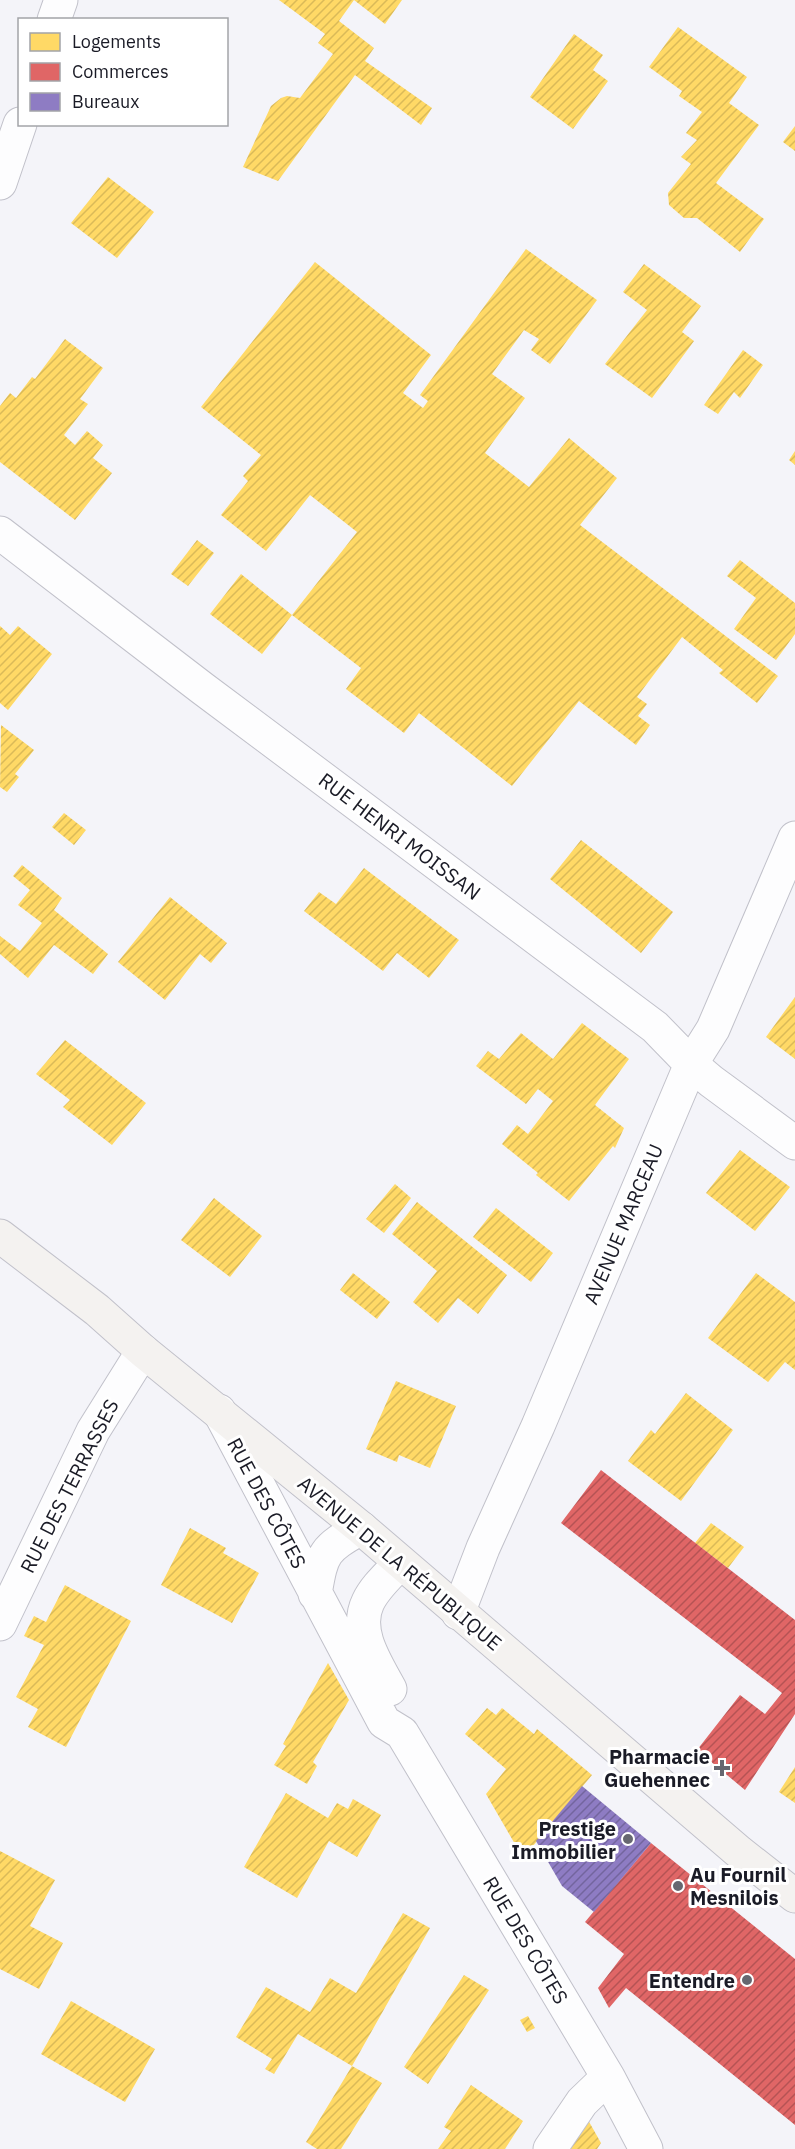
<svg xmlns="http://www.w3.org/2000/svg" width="795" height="2149" font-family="'IBM Plex Sans',sans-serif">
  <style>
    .homes { fill: url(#homes-hatch) }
    .shops { fill: url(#shops-hatch) }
    .offices { fill: url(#offices-hatch) }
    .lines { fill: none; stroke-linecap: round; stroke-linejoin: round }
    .minor-casing { stroke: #c1c1ca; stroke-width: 35 }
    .secondary-casing { stroke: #c1c1ca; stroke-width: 35 }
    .minor { stroke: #fdfdfe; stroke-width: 33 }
    .secondary { stroke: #f4f2f0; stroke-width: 33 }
    .poi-dot { fill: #666770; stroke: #fff; stroke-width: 2 }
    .labels { text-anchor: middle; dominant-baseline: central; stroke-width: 6; stroke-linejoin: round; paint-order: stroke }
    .street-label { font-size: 20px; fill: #1a1b26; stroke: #fff }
    .poi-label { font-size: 20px; font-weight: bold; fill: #1a1b26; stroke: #fff; text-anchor: end }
  </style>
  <defs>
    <pattern id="homes-hatch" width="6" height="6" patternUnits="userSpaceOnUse" patternTransform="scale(1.5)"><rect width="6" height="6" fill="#ffd966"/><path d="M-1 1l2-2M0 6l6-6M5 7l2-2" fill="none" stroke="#daba58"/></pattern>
    <pattern id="shops-hatch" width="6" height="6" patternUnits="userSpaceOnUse" patternTransform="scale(1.5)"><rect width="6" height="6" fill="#e06666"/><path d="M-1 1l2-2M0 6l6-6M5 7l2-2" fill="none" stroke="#b55354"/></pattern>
    <pattern id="offices-hatch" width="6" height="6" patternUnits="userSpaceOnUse" patternTransform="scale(1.5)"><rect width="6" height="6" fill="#8e7cc3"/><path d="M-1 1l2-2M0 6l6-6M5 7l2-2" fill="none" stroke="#73659e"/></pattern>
  </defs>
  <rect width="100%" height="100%" fill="#f4f4f9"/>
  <path class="homes" d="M279,0H402L385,24L354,0L339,21L374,48L365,61L432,108L421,125L355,75L278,181L243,167L271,106L281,98L287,96L300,98L333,54L318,43L325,34Z
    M678,27L747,77L729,103L759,125L716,183L764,219L740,252L697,218H684L669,205L668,193L691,164L681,157L697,140L686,133L702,112L679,96L682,91L649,67Z
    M574,34L603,55L593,70L608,81L573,129L530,97Z
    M795,126V151L783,142Z
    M108,177L154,212L117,258L71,223Z
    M526,249L597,300L550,364L531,350L539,339L524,330L492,374L525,398L485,453L529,487L569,438L617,478L580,525L778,676L757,703L719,673L723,670L682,637L637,697L647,704L638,716L650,725L636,745L579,701L512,786L419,713L404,733L346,689L361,668L292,615L357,532L310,495L266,551L221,515L248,481L243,476L261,455L201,407L315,262L431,355L403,393L423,408L428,401L420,395Z
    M644,264L701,306L682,332L694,341L652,398L605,364L647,310L623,292Z
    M65,339L103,368L80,399L88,404L64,435L75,445L87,431L103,445L93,458L112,473L75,520L0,462V406L10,393L16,398L32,377L35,379Z
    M743,350L763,365L740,398L734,392L718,414L704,405Z
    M795,451V465L789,460Z
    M197,540L214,553L188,586L171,574Z
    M740,560L795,603V634L776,660L734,629L756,598L727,576Z
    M241,574L292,615L262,654L210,614Z
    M0,626L10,635L18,626L52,654L8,710L0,703Z
    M1,725L34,750L15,774L19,777L7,792L0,787Z
    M64,813L86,830L74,845L52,827Z
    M581,840L673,912L641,953L550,879Z
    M22,865L62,898L54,910L108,954L93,974L54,945L28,978L0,954V936L20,951L42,923L18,905L30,890L13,876Z
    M364,868L459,940L429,978L397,953L383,971L304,911L319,892L336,904Z
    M170,897L227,943L211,963L200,954L165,1000L118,962Z
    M795,997V1059L766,1037Z
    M582,1023L629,1059L595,1105L624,1128L615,1148L613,1146L569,1201L536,1175L538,1173L502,1144L517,1125L528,1134L553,1101L538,1089L526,1104L476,1066L488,1051L499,1059L521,1033L553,1059Z
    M65,1040L146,1103L112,1145L63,1107L70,1100L36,1074Z
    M740,1150L790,1187L755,1231L706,1193Z
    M395,1184L411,1198L384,1233L366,1219Z
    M214,1198L262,1236L230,1277L181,1240Z
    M417,1202L507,1275L478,1314L458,1298L438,1323L413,1302L437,1271L392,1234Z
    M496,1208L553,1253L531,1282L473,1237Z
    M353,1273L390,1302L377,1319L340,1290Z
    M756,1273L795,1302V1370L785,1362L768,1382L708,1338Z
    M396,1381L456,1406L430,1468L399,1455L397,1462L366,1449Z
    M686,1393L733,1430L681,1501L628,1461L651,1430L655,1434Z
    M711,1523L744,1547L728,1568L695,1543Z
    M190,1528L226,1548L223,1553L259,1573L232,1623L161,1585Z
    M65,1585L131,1621L66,1747L28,1727L38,1709L16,1697L44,1645L24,1636L34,1616L46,1622Z
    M328,1663L349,1700L313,1762L317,1766L307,1784L274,1765L286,1746L283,1744Z
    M487,1708L496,1715L502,1708L534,1734L537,1729L592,1775L523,1858L486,1794L506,1769L465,1734Z
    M795,1767V1803L779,1792Z
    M286,1793L328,1818L337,1803L348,1809L353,1799L381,1815L357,1857L329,1841L297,1898L244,1867Z
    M0,1851L55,1880L30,1926L63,1943L39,1989L0,1969Z
    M403,1913L430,1928L352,2066L298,2034L274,2074L265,2069L272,2059L236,2037L266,1987L310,2012L330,1978L356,1993Z
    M464,1975L489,1990L428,2084L404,2067Z
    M71,2001L155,2049L125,2102L41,2054Z
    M528,2016L535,2028L527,2032L520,2020Z
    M352,2066L382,2083L341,2149H317L306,2142Z
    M471,2085L523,2121L505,2149H438L451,2131L444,2127Z
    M583,2111L601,2143L597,2149H557Z"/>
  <path class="shops" d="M601,1470L795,1620V1714L745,1790L697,1750L740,1695L765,1714L782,1693L561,1523Z
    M651,1843L795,1959V2125L626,1988L609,2008L598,1988L624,1954L585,1922Z"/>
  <path class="offices" d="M582,1786L651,1843L594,1912L562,1886L536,1841Z"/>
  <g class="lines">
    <g class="minor-casing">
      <path id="minor" d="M54,20L61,0
        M0,183L20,124
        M0,533L202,688L655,1027L691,1064L711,1081L795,1143
        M219,1411L384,1722L402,1733L608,2077L646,2149
        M315,1594C322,1552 324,1549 361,1528
        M458,1613L483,1548L538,1426L691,1064L713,1029L795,838
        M0,1624L93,1431L143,1351
        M390,1689C376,1663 354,1631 368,1602C375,1587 389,1575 400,1563
        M550,2149L582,2102L608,2077"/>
    </g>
    <g class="secondary-casing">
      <path id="secondary" d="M0,1236L97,1310L143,1351L361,1528L739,1852L795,1896"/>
    </g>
    <use href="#minor" class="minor"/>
    <use href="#secondary" class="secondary"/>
  </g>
  <g class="poi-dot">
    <path d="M719 1759h6v6h6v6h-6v6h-6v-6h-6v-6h6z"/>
    <circle cx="628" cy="1839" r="6"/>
    <circle cx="678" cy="1886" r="6"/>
    <circle cx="747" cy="1980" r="6"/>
  </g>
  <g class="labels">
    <g class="street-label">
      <text transform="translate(400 836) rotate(37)">RUE HENRI MOISSAN</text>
      <text transform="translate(623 1224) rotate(-67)">AVENUE MARCEAU</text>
      <text transform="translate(69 1486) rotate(-63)">RUE DES TERRASSES</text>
      <text transform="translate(267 1503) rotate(62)">RUE DES CÔTES</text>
      <text transform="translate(400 1563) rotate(40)">AVENUE DE LA RÉPUBLIQUE</text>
      <text transform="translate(526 1940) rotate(59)">RUE DES CÔTES</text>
    </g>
    <g class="poi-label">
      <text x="710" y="1756">Pharmacie<tspan x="710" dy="23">Guehennec</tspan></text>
      <text x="616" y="1828">Prestige<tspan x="616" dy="23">Immobilier</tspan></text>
      <text x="690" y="1874" text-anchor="start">Au Fournil<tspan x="690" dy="23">Mesnilois</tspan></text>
      <text x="735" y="1980">Entendre</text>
    </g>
  </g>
  <rect x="18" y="18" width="210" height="108" fill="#ffffff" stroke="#a3a4a8" stroke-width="1.5"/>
  <rect x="30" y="33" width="30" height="18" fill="#ffd966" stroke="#a3a4a8" stroke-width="1.5"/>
  <text x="72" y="48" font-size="18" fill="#1a1b26">Logements</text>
  <rect x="30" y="63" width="30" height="18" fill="#e06666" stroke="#a3a4a8" stroke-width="1.5"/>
  <text x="72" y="78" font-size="18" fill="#1a1b26">Commerces</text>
  <rect x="30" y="93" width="30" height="18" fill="#8e7cc3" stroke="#a3a4a8" stroke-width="1.5"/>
  <text x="72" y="108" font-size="18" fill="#1a1b26">Bureaux</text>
</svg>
